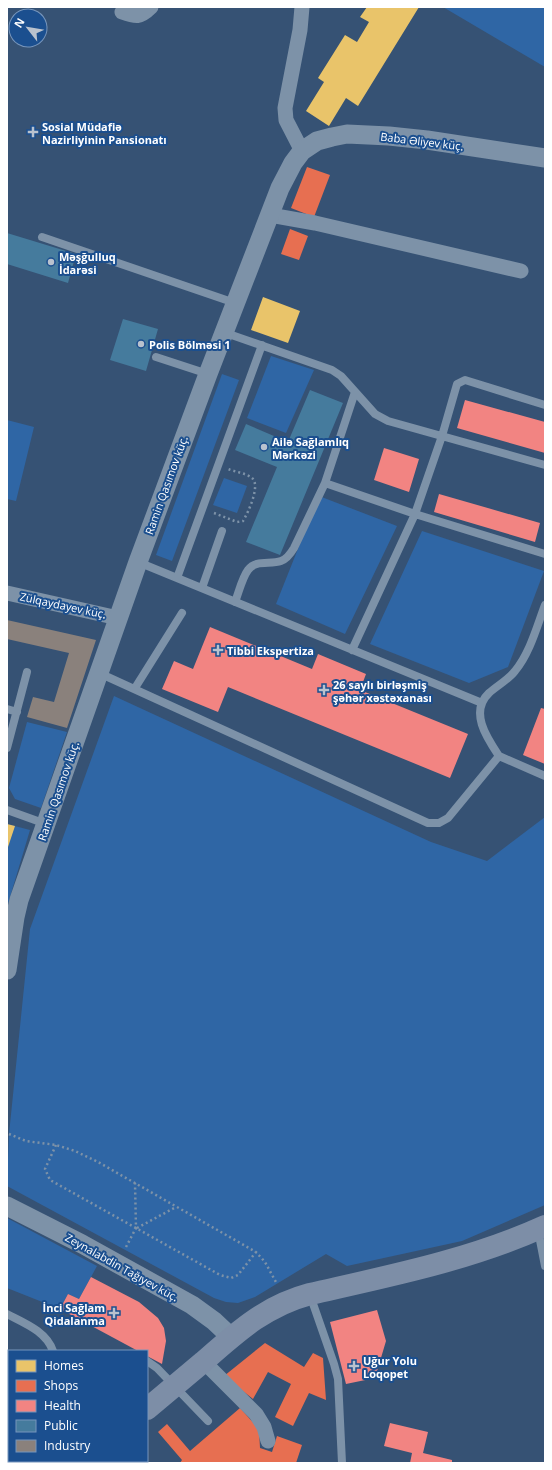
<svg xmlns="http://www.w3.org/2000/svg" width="552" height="1470" font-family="'Open Sans',sans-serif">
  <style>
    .green { fill: #2f66a5 }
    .homes { fill: #e9c46a }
    .shops { fill: #e76f51 }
    .health { fill: #f28482 }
    .public { fill: #457b9d }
    .industry { fill: #8a817c }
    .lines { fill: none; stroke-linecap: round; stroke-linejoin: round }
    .path { stroke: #7d92a8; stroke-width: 2.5; stroke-dasharray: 2 3; stroke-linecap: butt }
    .service { stroke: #7d92a8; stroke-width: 8 }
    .minor { stroke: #7d92a8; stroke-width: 15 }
    .tertiary { stroke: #7d92a8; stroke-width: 19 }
    .primary { stroke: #7d8ea7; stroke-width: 22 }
    .poi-dot { fill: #b9c2ce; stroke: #1b4f8f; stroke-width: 1.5 }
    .labels { text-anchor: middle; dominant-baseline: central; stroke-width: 4; stroke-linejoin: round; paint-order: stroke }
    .poi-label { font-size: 11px; font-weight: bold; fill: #fff; stroke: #1b4f8f; text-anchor: start }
    .street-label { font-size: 11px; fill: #fff; stroke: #1b4f8f }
  </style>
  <rect width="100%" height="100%" fill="#365274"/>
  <path class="green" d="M443,7H545V67Z
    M271,356L314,370L286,433L247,418Z
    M222,374L239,380L172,561L156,555Z
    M7,420L34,427L16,501L7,499Z
    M224,478L247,486L237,513L213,505Z
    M319,496L397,526L345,634L276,604Z
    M422,531L544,571L508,667L469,683L370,644Z
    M114,696L431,842L487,861L545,817V1205L462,1241L347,1266L326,1254L255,1297L238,1303L226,1302L214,1298L7,1186L9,1134L30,929Z
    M27,722L67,732L41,808L15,799L9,788Z
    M7,824L30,830L7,907Z
    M7,1218L97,1266L79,1299L68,1294L60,1309L7,1288Z"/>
  <path class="homes" d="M367,7H419L358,106L346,98L329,126L306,111L324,82L318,78L345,35L357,42L369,22L360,17Z
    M263,297L300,311L288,343L251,330Z
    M7,824L15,826L7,850Z"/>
  <path class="shops" d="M307,167L330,175L314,217L291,208Z
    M290,229L308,236L299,260L281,254Z
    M265,1343L304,1367L313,1353L323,1358L326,1400L309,1393L293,1426L275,1417L291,1384L268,1372L253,1399L224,1376Z
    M240,1408L259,1429L260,1448L272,1452L277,1436L302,1445L296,1463H180L182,1460L158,1432L167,1424L190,1451Z"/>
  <path class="health" d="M465,400L545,422V453L457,428Z
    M384,448L419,459L409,492L374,480Z
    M439,494L540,523L535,542L434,512Z
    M210,627L312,669L318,654L366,674L360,690L468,734L450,778L228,687L218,712L162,689L174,661L193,669Z
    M541,708L545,709V764L523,755Z
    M91,1277L139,1302L158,1318L164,1328L166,1341L162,1364L147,1356V1351H138L60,1309L68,1294L79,1299Z
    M377,1310L386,1341L375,1378L346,1384L330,1322Z
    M390,1423L428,1432L423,1453L452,1460V1463H410L412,1453L384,1446Z"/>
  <path class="public" d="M7,233L76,254L68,283L7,264Z
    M123,319L158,329L146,371L110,360Z
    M310,390L343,403L280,555L246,542L277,467L235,450L246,424L288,442Z"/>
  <path class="industry" d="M7,620L96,640L67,728L27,717L33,697L54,702L69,653L7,639Z"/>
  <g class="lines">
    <path class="path" d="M214,513L237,522L243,521C248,513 261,485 252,478C246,473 235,472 228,469
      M9,1134L26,1141L56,1145L75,1151L98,1162L256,1252L265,1262L277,1284
      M56,1145L45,1169L50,1180L220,1275L231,1278L238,1275L256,1252
      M137,1228L176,1207
      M126,1247L136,1228L135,1183"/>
    <path class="service" d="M42,237L235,303
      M223,332L332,370L341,376L375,414L388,421L545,465
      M156,357L208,374
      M325,483L415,514L545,554
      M138,562L482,703
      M177,578L262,345
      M202,588L222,531
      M235,602C239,592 242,578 248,570C256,559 270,565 281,561C287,559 291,553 294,548L325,483L355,392
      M352,650L415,514L442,436L457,384L465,380L545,405
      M99,673L428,823H439L448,818L499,756C487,738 469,712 489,693C498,685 508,680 515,671C530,653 537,626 545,605
      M135,688L182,613
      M7,709L17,712
      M7,748L27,672
      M499,756L545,776
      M7,810L46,824
      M538,1230L545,1266
      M310,1295L334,1364L338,1379L342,1463
      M7,1314C24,1323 46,1331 53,1351
      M147,1361L157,1368L208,1421"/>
    <path class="minor" d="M302,7L300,30L285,108L286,120L302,151
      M122,12C136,17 140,18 151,7
      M270,215L315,223L521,271
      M7,593L118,618
      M203,1361L256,1414L264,1427L268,1441"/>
    <path class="tertiary" d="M7,970L15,917L19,900L138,562L208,374L280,188L293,163L302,151L317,141L332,137L347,134L389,136L427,140L545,158
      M7,1206L82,1244L192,1305L214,1321L231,1337"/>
    <path class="primary" d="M147,1409C166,1393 184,1378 203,1362C237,1332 265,1306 310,1294C389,1276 470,1260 545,1226
      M79,1463L81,1461"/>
  </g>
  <g class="poi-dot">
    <path d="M31 126h4v4h4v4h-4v4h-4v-4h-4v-4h4z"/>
    <circle cx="51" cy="262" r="4"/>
    <circle cx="141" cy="344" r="4"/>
    <circle cx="264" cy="447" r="4"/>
    <path d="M216 644h4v4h4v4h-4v4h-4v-4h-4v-4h4z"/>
    <path d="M322 684h4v4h4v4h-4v4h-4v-4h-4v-4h4z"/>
    <path d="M112 1307h4v4h4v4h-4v4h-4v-4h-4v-4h4z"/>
    <path d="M352 1360h4v4h4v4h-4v4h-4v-4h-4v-4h4z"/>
  </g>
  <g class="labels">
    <g class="poi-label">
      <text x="42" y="126">Sosial Müdafiə<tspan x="42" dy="13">Nazirliyinin Pansionatı</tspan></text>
      <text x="59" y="256">Məşğulluq<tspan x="59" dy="13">İdarəsi</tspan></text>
      <text x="149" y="344">Polis Bölməsi 1</text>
      <text x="272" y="441">Ailə Sağlamlıq<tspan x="272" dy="13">Mərkəzi</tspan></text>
      <text x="227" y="650">Tibbi Ekspertiza</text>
      <text x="333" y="684">26 saylı birləşmiş<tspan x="333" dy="13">şəhər xəstəxanası</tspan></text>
      <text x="105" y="1307" text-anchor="end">İnci Sağlam<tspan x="105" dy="13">Qidalanma</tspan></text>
      <text x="363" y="1360">Uğur Yolu<tspan x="363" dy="13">Loqopet</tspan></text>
    </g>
    <g class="street-label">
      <text transform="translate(422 141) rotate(7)">Baba Əliyev küç.</text>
      <text transform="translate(166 485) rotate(-70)">Ramin Qasımov küç.</text>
      <text transform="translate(63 605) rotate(12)">Zülqaydayev küç.</text>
      <text transform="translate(58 791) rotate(-71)">Ramin Qasımov küç.</text>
      <text transform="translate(122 1267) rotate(29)">Zeynalabdin Tağıyev küç.</text>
    </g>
  </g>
  <rect width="552" height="1470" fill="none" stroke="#ffffff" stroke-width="16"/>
  <rect x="8" y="1350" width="140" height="112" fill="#1b4f8f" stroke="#7695bc"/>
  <rect x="16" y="1360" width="20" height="12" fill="#e9c46a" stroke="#7695bc"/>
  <text x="44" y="1370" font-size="12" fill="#ffffff">Homes</text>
  <rect x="16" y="1380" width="20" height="12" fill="#e76f51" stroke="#7695bc"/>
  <text x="44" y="1390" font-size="12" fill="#ffffff">Shops</text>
  <rect x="16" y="1400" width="20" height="12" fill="#f28482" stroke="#7695bc"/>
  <text x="44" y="1410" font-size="12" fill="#ffffff">Health</text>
  <rect x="16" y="1420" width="20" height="12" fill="#457b9d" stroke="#7695bc"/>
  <text x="44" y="1430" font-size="12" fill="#ffffff">Public</text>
  <rect x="16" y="1440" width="20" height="12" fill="#8a817c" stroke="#7695bc"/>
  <text x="44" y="1450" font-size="12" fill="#ffffff">Industry</text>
  <g transform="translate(28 28) rotate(301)"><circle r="19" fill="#1b4f8f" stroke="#7695bc"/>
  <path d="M0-3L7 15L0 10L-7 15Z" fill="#b9c2ce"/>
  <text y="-6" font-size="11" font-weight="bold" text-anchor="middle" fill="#ffffff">N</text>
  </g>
</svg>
